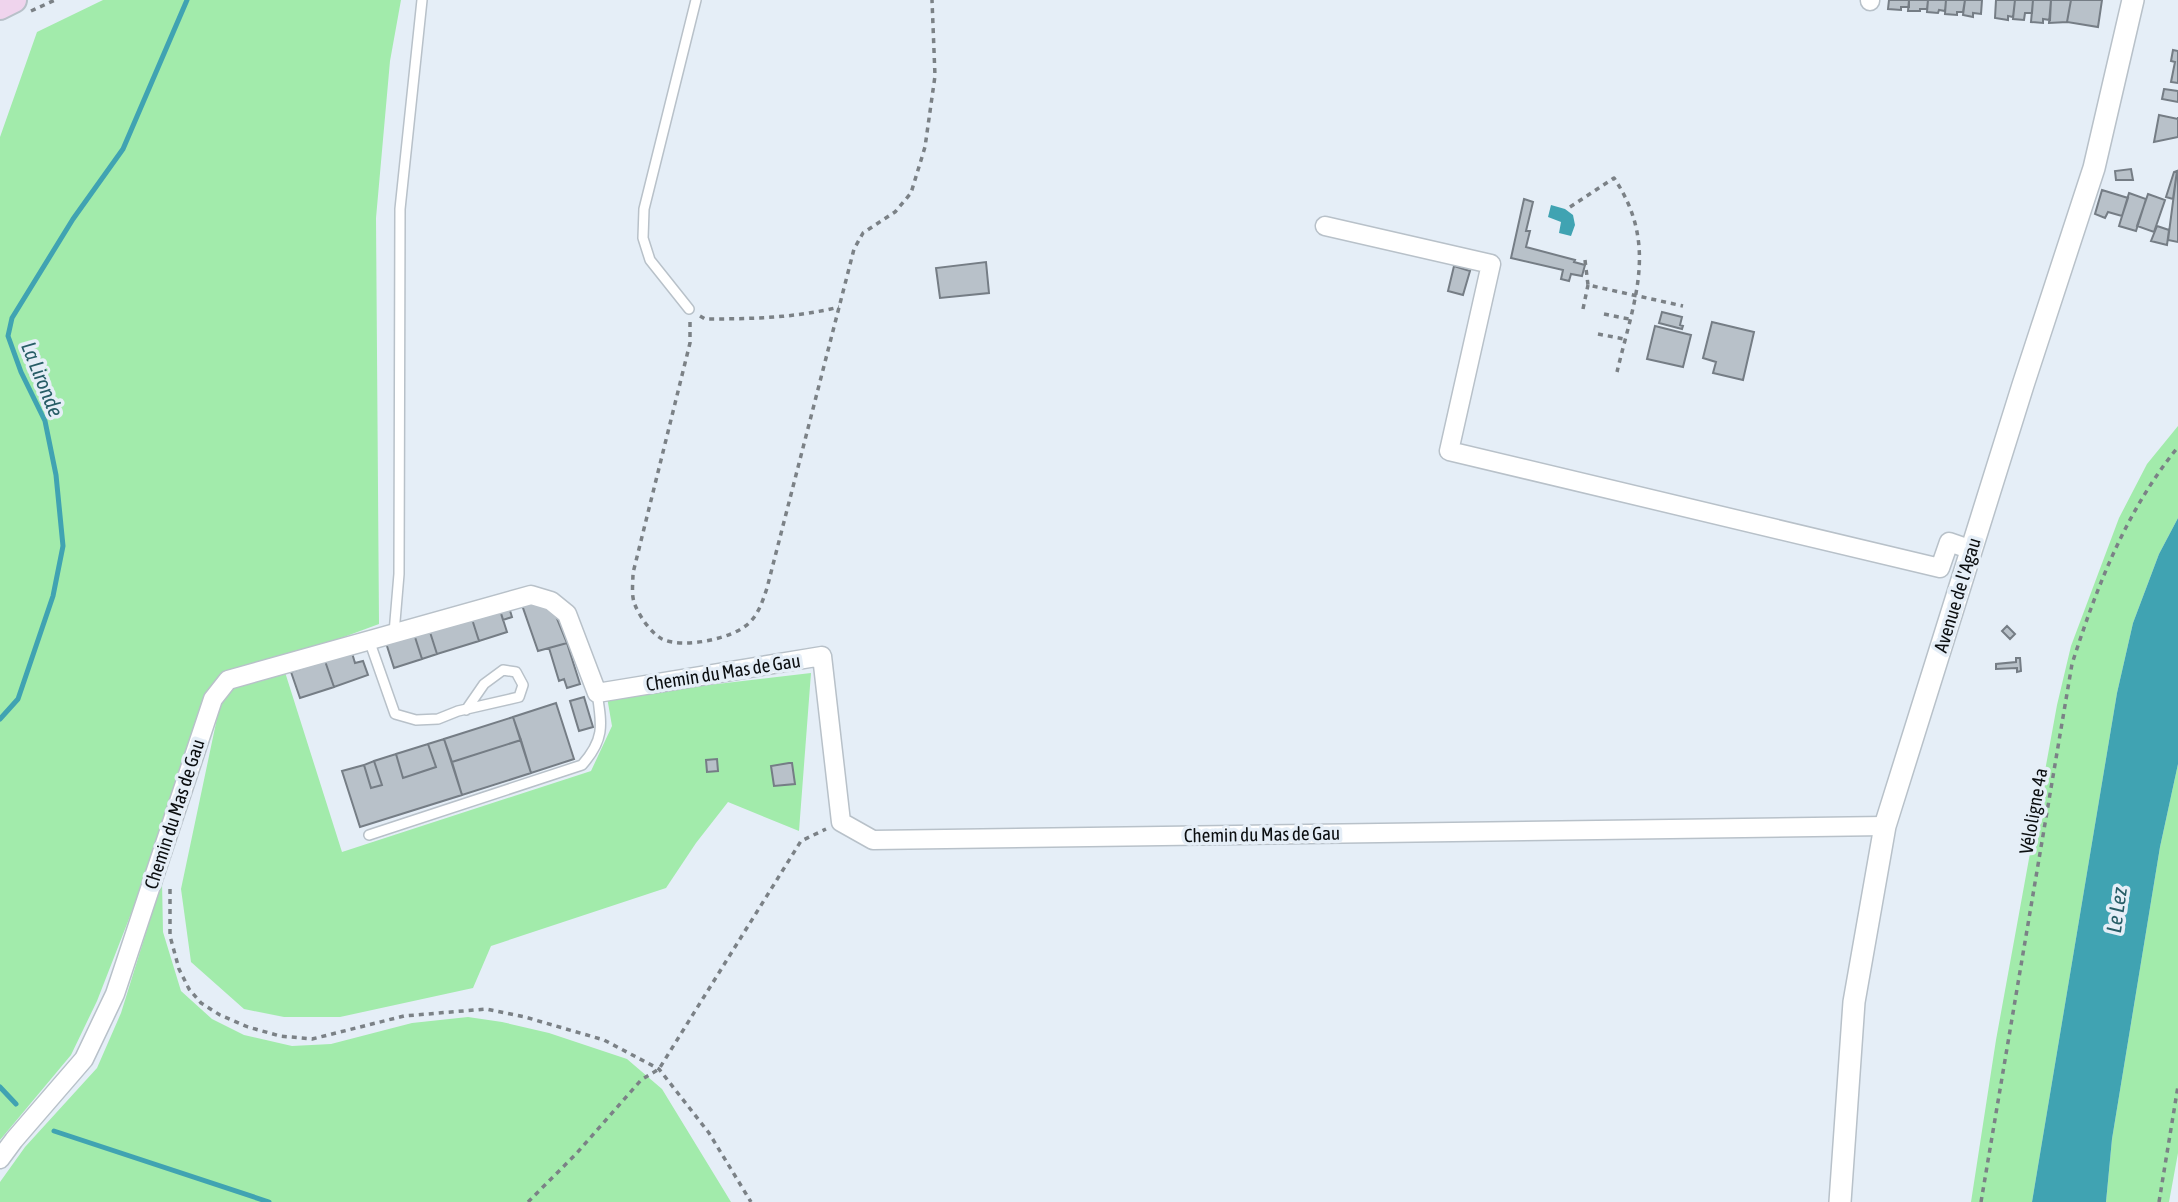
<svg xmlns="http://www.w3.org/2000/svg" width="2178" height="1202" font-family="'Asap Condensed',sans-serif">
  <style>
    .green { fill: #a2ebab }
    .water { fill: #40a3b2 }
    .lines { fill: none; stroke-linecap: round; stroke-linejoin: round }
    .stream { stroke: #40a3b2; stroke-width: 5 }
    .building { fill: #b8c1c9; stroke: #757d85; stroke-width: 2 }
    .service-casing { stroke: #b8c1c9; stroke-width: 12 }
    .minor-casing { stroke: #b8c1c9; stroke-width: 21 }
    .tertiary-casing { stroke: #b8c1c9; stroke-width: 24 }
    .secondary-casing { stroke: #b8c1c9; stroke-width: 28 }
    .path { stroke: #7b8186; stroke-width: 3.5; stroke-dasharray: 5 5; stroke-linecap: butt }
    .service { stroke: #fff; stroke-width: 9 }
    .minor { stroke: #fff; stroke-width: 18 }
    .tertiary { stroke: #fff; stroke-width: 21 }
    .secondary { stroke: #efd4ed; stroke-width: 24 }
    .labels { text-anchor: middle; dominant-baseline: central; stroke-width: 7; stroke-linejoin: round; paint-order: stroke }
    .street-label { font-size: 19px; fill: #0b0e10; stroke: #e5eef7 }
    .water-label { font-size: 21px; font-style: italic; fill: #275d66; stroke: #e5eef7 }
  </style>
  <rect width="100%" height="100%" fill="#e5eef7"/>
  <path class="green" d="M103,0H401L390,61L376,218L379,624L228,680L143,908L134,906L97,1001L71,1055L0,1140V137L37,32Z
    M2178,426V518L2159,554L2133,623L2117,693L2032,1202H1971L1996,1040L2057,705L2071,646L2119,518L2147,464Z
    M284,669L342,852L591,771L612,726L607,697L811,673L799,831L728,802L696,843L666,888L491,946L473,988L340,1017H284L244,1009L191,962L181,889L220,704L233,688Z
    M2178,764V1153L2169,1202H2106L2112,1139L2160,847Z
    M162,881L163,932L181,991L212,1019L244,1035L292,1046L331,1044L412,1023L468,1017L502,1022L549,1033L627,1059L662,1089L731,1202H0V1182L25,1147L97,1068L121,1013Z"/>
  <path class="water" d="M1551,205L1565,209L1573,215L1575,225L1571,236L1559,233L1561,222L1548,217Z
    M2178,518V764L2160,847L2112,1139L2106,1202H2032L2117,693L2133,623L2159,554Z"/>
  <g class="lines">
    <path class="stream" d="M0,719L18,699L53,596L63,546L56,475L45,421L21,372L8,336L12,318L73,219L123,149L187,0
      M0,1087L16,1104
      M54,1131L269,1202"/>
  </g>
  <path class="building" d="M1889,0H1909V7H1901V10L1888,9Z
    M1909,0H1928L1927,9H1920V11H1908Z
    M1928,0H1946L1945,11L1939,10L1938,13L1927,12Z
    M1946,0H1965L1963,12H1957V15L1945,14Z
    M1965,0H1982L1981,14L1973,13V17L1963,15Z
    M1996,0H2015L2013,17L2008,16V20L1995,18Z
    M2015,0H2033L2032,13H2025L2024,20L2013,19Z
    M2033,0H2051L2050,20L2043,19V23L2031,22Z
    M2051,0H2071L2067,22L2049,23Z
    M2071,0H2102L2098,27L2067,22Z
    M2173,50L2178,51V83L2171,82L2175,62L2171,61Z
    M2164,89L2178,91V102L2162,99Z
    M2159,115L2178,119V117V137L2154,142Z
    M2131,169L2133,180H2116L2115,171Z
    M2177,171L2173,199L2166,197L2174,172Z
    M2177,171H2178V242L2168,240Z
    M2102,190L2128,198L2122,216L2108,212L2105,218L2095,214Z
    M2129,193L2146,199L2136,231L2119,226Z
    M2148,194L2165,200L2154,232L2137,226Z
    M1524,199L1533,202L1526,231H1530L1526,247L1575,260L1574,262L1585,265L1582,276L1571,274L1569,281L1561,279L1563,270L1511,258Z
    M2157,226L2169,230L2167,245L2151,241Z
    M986,262L989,293L940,298L936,268Z
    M1454,266L1470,271L1463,295L1448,291Z
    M1662,312L1682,317L1680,325L1683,326L1682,329L1659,323Z
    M1712,322L1754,332L1743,380L1713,373L1716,362L1703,358Z
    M1655,326L1691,335L1683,367L1647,359Z
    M508,604L512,617L503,620L499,607Z
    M532,604L544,607L556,616L567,643L538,651L522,605Z
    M499,607L507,632L479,641L471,616Z
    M471,616L479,641L437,654L429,629Z
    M2007,626L2015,634L2010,639L2002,631Z
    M429,629L437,654L422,659L414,634Z
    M414,634L422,659L394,668L386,643Z
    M567,643L580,684L567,688L564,679L559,681L549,648Z
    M352,653L355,663L363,661L368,675L334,687L325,661Z
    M2016,658H2020L2021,671L2017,672V668L1996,669V664L2016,662Z
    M325,661L334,687L300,698L291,672Z
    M584,697L593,727L579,731L570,701Z
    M556,703L574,759L531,773L513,717Z
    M513,717L521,740L452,762L444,739Z
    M444,739L462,795L360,827L342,771L364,765L371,788L382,785L374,761L396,754L403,778L436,767L428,744Z
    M521,740L531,773L462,795L452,762Z
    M428,744L436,767L403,778L396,754Z
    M717,759L718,771L707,772L706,760Z
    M374,761L382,785L371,788L364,765Z
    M789,763H792L795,784L774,786L771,766Z"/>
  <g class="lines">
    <g class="service-casing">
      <path id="service" d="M689,309L650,260L643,238L644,209L696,0
        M394,633L399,574L400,209L422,0
        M369,640L395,714L416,720L438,719L458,711L519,697L523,685L516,672L503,670L484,684L466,710
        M369,835L582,765C605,739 602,725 597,693"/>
    </g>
    <g class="minor-casing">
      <path id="minor" d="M1870,1V0
        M1325,226L1491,264L1449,451L1940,568L1949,542L1972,550
        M0,1159L14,1140L84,1059L115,994L213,699L228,680L531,595L551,601L567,614L597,693L822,656L841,822L873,840L1885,826"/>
    </g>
    <g class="tertiary-casing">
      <path id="tertiary" d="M1840,1202L1854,1002L1885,826L2023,385L2094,168L2133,0"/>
    </g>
    <g class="secondary-casing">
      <path id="secondary" d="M0,7L14,0"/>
    </g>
    <path class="path" d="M31,11L55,0
      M1570,207L1614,178C1659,245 1634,300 1617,372
      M1585,260L1588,285L1683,306
      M1583,309L1588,285
      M1604,314L1629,319
      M700,316L705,319C750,319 795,318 839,307
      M690,322V343L633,573C633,583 631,596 635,605C640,617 651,633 662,639C683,649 734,639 750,622C759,613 763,600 767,588L854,249L863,233L895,212L911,193L925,147L935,76L932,0
      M1598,334L1624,339
      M170,889V936L179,969L189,989L201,1003L220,1015L248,1027L280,1036L312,1039L404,1016L486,1009L525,1017L604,1040L659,1069L709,1133L751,1202
      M528,1202L576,1154L641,1080L659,1069L801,841L826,829
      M1981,1202L2072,664C2097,586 2126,511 2178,447
      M2159,1202L2178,1086"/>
    <use href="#service" class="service"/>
    <use href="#minor" class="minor"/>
    <use href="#tertiary" class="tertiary"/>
    <use href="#secondary" class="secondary"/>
  </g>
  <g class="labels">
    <g class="street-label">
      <text transform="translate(1957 595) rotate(-73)">Avenue de l'Agau</text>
      <text transform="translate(723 672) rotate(-9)">Chemin du Mas de Gau</text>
      <text transform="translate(2033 811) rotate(-80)">Véloligne 4a</text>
      <text transform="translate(174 814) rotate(-72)">Chemin du Mas de Gau</text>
      <text transform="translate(1262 834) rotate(-1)">Chemin du Mas de Gau</text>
    </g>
    <g class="water-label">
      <text transform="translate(43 379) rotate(68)">La Lironde</text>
      <text transform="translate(2116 910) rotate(-82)">Le Lez</text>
    </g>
  </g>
</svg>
